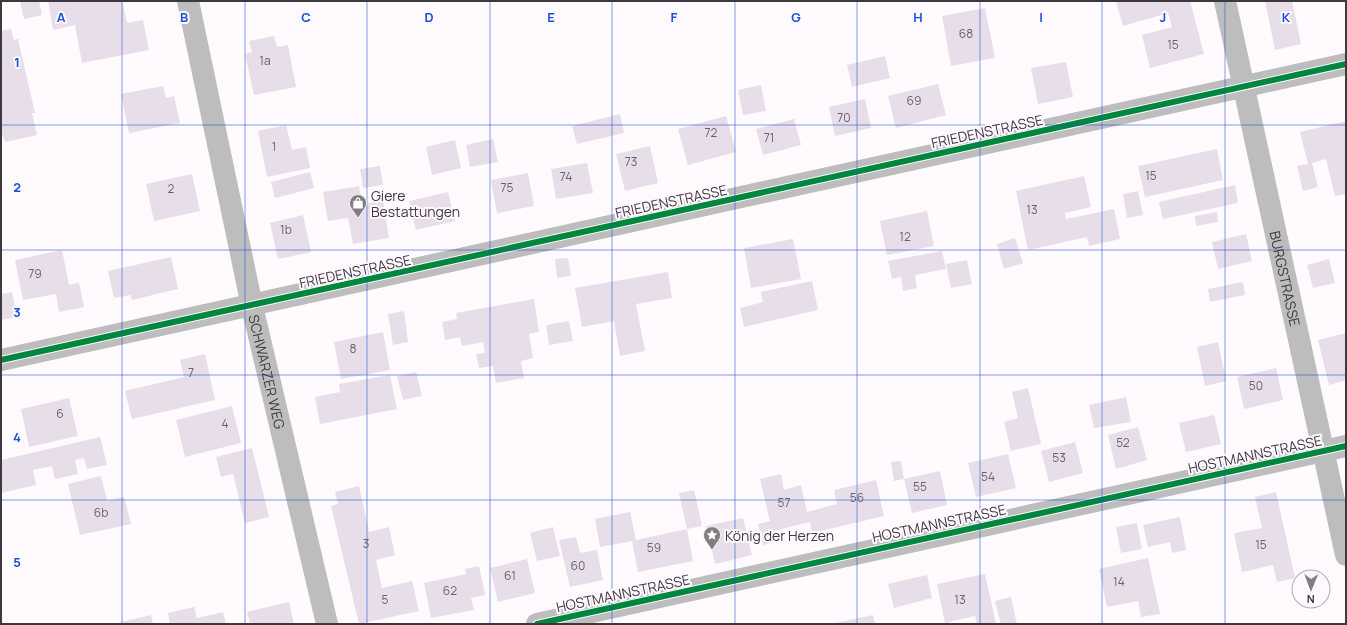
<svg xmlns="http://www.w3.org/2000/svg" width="1347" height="625" font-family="Manrope,sans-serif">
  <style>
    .building { fill: #e7dee9 }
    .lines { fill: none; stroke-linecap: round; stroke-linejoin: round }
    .minor { stroke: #bdbdbd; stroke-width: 22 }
    .cycleway-casing { stroke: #fff9ff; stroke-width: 8 }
    .cycleway { stroke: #00873e; stroke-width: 6 }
    .grid { fill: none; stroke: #1d4ed8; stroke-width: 1; stroke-opacity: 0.55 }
    .labels { text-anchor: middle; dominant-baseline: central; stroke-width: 4; stroke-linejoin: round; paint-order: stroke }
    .number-label { font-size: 12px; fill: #686368 }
    .street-label { font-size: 14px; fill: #3d3a3d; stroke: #fff9ff }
    .poi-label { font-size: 14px; fill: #3d3a3d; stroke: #fff9ff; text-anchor: start }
    .grid-label { font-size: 13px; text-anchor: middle; font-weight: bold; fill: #1d4ed8; stroke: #fff9ff; stroke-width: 4; stroke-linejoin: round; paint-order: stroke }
  </style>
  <rect width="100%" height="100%" fill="#fefafe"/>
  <path class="building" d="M20,1H39L42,15L24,19Z
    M48,1H122L127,23L143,20L149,50L82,63L75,25L53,30Z
    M1116,1H1190L1204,54L1150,68L1142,35L1172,27L1168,13L1123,26Z
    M1265,1H1292L1301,44L1275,50Z
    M985,8L995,58L951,66L942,16Z
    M11,29L14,40L18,39L35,113H32L37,135L5,142L3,135L1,136V31Z
    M274,36L277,47L288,45L296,87L254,95L245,54L252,52L249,41Z
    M885,56L890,78L852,87L847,65Z
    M1066,62L1073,97L1038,104L1031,68Z
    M938,84L946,115L896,128L888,96Z
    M761,85L766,111L743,115L738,90Z
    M163,86L166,98L174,96L180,123L129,133L121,94Z
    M865,99L871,128L835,136L829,107Z
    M620,114L624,133L577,144L572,126Z
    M726,116L736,152L688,165L678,129Z
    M794,119L801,145L763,155L756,129Z
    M1346,121V194L1335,196L1326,159L1312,163L1318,187L1303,191L1297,166L1308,164L1300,132Z
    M286,125L292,150L306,147L310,168L267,177L258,131Z
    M493,139L498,162L470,167L466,145Z
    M455,140L461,168L432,175L426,147Z
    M650,146L658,183L625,191L616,154Z
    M1217,149L1223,180L1145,197L1138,166Z
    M587,163L593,193L556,199L551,169Z
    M380,166L383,185L363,188L360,169Z
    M310,172L314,188L275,198L271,182Z
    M528,173L534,206L497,213L491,180Z
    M192,174L200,211L154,221L146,184Z
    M1084,176L1091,207L1065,213L1066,219L1114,209L1120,239L1089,246L1087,237L1028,250L1016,191Z
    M1235,185L1238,203L1163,219L1159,202Z
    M359,186L362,204L383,201L389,238L353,244L348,218L328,221L323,192Z
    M1138,191L1143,215L1127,218L1123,194Z
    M448,192L455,221L416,230L409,201Z
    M927,211L934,246L887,255L880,221Z
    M1217,212L1218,222L1196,226L1195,216Z
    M303,215L311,252L278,259L270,223Z
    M1246,234L1252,261L1218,269L1212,242Z
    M1015,238L1023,263L1004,269L997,244Z
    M793,239L801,279L751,288L744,248Z
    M62,250L69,285L79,283L84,307L59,312L56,294L23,300L15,260Z
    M942,251L946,269L915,275L917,288L903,291L901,277L892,279L888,261Z
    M171,257L178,289L132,300L130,295L114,298L108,271Z
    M568,258L571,276L557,278L555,259Z
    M1329,259L1335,283L1313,288L1307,265Z
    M967,260L972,284L951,288L946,264Z
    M668,272L672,298L636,304L645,351L620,356L614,321L582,327L575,288Z
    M812,281L818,310L744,327L740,308L763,302L761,292Z
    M1243,282L1245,295L1210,302L1208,289Z
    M12,292L17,317L1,320V294Z
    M534,299L539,332L529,334L533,358L521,361L524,378L496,383L493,366L479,368L476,354L485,353L483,342L462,346L460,337L445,340L442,322L457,319L456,313Z
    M404,311L408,342L393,345L388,314Z
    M569,321L573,341L549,345L546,325Z
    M383,332L390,370L341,379L334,342Z
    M1346,333V380L1329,385L1318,340Z
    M1218,342L1226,381L1205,386L1197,347Z
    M205,354L215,400L132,419L125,391L184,377L180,360Z
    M1276,368L1283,400L1244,409L1237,377Z
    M416,372L422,396L403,400L397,376Z
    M390,375L397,409L320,424L315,397L340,392L339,384Z
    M1028,388L1041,444L1011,451L1004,422L1018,418L1012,392Z
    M1126,397L1131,422L1094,428L1089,405Z
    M69,398L78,436L29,447L21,409Z
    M232,406L241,443L185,457L176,420Z
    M1214,415L1221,444L1186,452L1179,423Z
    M1138,427L1147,460L1116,469L1108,435Z
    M100,437L107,465L87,469L84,458L75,460L78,474L55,479L52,466L33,470L36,485L1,493V460Z
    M1075,442L1083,473L1049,482L1041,451Z
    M252,448L269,517L245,523L233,474L221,477L216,457Z
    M1008,454L1016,488L976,497L968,463Z
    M901,461L904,479L940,471L947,505L912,513L904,479L894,481L891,462Z
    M781,474L784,490L801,485L807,512L837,504L834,490L876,480L884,516L812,533L810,522L773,531L775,542L763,545L758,524L770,521L760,479Z
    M101,476L107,501L124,497L131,524L80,535L68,484Z
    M359,486L369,532L389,527L395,555L376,560L382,588L412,581L419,611L359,624L331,506L338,504L335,492Z
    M694,490L702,526L687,529L679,493Z
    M1276,492L1295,578L1277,582L1273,565L1242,572L1234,533L1262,528L1255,497Z
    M630,512L636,540L687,529L693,561L638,572L632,541L600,547L595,519Z
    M1180,517L1186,550L1172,553L1170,542L1148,547L1143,525Z
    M743,518L752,555L715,564L706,526Z
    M1137,523L1142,549L1121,553L1116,527Z
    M553,527L560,556L537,561L530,533Z
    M576,537L580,553L597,550L603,580L570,587L559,540Z
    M1148,558L1160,614L1141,617L1138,601L1107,607L1099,569Z
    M527,559L535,593L498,602L490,568Z
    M479,566L485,595L471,598L474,610L431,618L424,583L466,574L465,569Z
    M985,574L996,624H977L975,616L945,623L937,584Z
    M927,575L932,598L894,608L888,584Z
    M1011,597L1017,624H1001L995,601Z
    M289,602L294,624H250L247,612Z
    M194,607L197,618L223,612L226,624H170L168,613Z
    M151,615L153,624H121V622Z
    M873,615L875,624H835V623Z"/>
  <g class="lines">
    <g class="minor">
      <path id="s1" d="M188,1L252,306L327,624"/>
      <path id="s2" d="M1225,1L1346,555"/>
      <path d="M1,360L1346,64"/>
      <path d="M537,624L1346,446"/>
    </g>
    <g class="cycleway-casing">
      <path id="cycleway" d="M1,360L1346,64
        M537,624L1346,446"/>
    </g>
    <use href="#cycleway" class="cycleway"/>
  </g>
  <path class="grid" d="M122,1V624M245,1V624M367,1V624M490,1V624M612,1V624M735,1V624M857,1V624M980,1V624M1102,1V624M1225,1V624M1,125H1346M1,250H1346M1,375H1346M1,500H1346"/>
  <defs>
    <g id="shop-pin" transform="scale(0.9)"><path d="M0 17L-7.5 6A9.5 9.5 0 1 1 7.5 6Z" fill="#817d81" stroke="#fff9ff"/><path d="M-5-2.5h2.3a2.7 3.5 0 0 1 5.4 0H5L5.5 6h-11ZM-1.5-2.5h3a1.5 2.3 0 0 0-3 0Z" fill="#fff"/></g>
    <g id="sight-pin" transform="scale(0.9)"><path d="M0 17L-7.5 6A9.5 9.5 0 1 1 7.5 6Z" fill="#817d81" stroke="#fff9ff"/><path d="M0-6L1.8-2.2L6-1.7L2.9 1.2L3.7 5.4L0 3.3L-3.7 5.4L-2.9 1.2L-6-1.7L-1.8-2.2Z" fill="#fff"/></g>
  </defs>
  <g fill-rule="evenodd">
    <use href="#shop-pin" x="358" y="203"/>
    <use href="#sight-pin" x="712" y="535"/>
  </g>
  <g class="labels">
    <g class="number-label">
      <text x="966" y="33">68</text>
      <text x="1173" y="44">15</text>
      <text x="265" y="60">1a</text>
      <text x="914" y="100">69</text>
      <text x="844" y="117">70</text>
      <text x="711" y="132">72</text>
      <text x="769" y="137">71</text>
      <text x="274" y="146">1</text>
      <text x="631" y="161">73</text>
      <text x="1151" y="175">15</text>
      <text x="566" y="176">74</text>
      <text x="507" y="187">75</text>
      <text x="171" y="188">2</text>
      <text x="1032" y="209">13</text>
      <text x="286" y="229">1b</text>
      <text x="905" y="236">12</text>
      <text x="35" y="273">79</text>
      <text x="353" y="348">8</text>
      <text x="191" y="372">7</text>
      <text x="1256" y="385">50</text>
      <text x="60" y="413">6</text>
      <text x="225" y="423">4</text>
      <text x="1123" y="442">52</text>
      <text x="1059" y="457">53</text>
      <text x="988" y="476">54</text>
      <text x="920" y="486">55</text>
      <text x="857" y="497">56</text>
      <text x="784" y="502">57</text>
      <text x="101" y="512">6b</text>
      <text x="366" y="543">3</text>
      <text x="1261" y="544">15</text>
      <text x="654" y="547">59</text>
      <text x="578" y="565">60</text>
      <text x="510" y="575">61</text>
      <text x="1119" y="581">14</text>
      <text x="450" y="590">62</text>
      <text x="385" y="599">5</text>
      <text x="960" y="599">13</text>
    </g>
    <g class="street-label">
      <text transform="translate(987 131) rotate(-12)">FRIEDENSTRASSE</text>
      <text transform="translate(671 201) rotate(-12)">FRIEDENSTRASSE</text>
      <text transform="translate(355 271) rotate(-12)">FRIEDENSTRASSE</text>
      <text stroke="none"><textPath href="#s2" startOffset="284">BURGSTRASSE</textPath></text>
      <text stroke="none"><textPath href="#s1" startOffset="379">SCHWARZER WEG</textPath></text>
      <text transform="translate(1255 454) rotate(-12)">HOSTMANNSTRASSE</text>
      <text transform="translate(939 523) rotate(-12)">HOSTMANNSTRASSE</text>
      <text transform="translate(623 593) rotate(-12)">HOSTMANNSTRASSE</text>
    </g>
    <g class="poi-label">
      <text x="371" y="195">Giere<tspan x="371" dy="16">Bestattungen</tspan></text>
      <text x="725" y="535">König der Herzen</text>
    </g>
  </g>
  <g class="grid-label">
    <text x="61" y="22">A</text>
    <text x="184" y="22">B</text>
    <text x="306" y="22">C</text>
    <text x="429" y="22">D</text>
    <text x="551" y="22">E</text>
    <text x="674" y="22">F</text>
    <text x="796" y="22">G</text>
    <text x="918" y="22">H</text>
    <text x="1041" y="22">I</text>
    <text x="1163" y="22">J</text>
    <text x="1286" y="22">K</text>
    <text x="17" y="67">1</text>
    <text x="17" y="192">2</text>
    <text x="17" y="317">3</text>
    <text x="17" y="442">4</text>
    <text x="17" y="567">5</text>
  </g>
  <rect width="1347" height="625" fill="none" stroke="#3d3a3d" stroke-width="4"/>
  <g transform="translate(1311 589) rotate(181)"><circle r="19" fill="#fff9ff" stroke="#b1adb1"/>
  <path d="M0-3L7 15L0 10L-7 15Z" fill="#817d81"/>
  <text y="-6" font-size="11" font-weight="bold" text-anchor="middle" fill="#3d3a3d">N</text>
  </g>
</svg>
